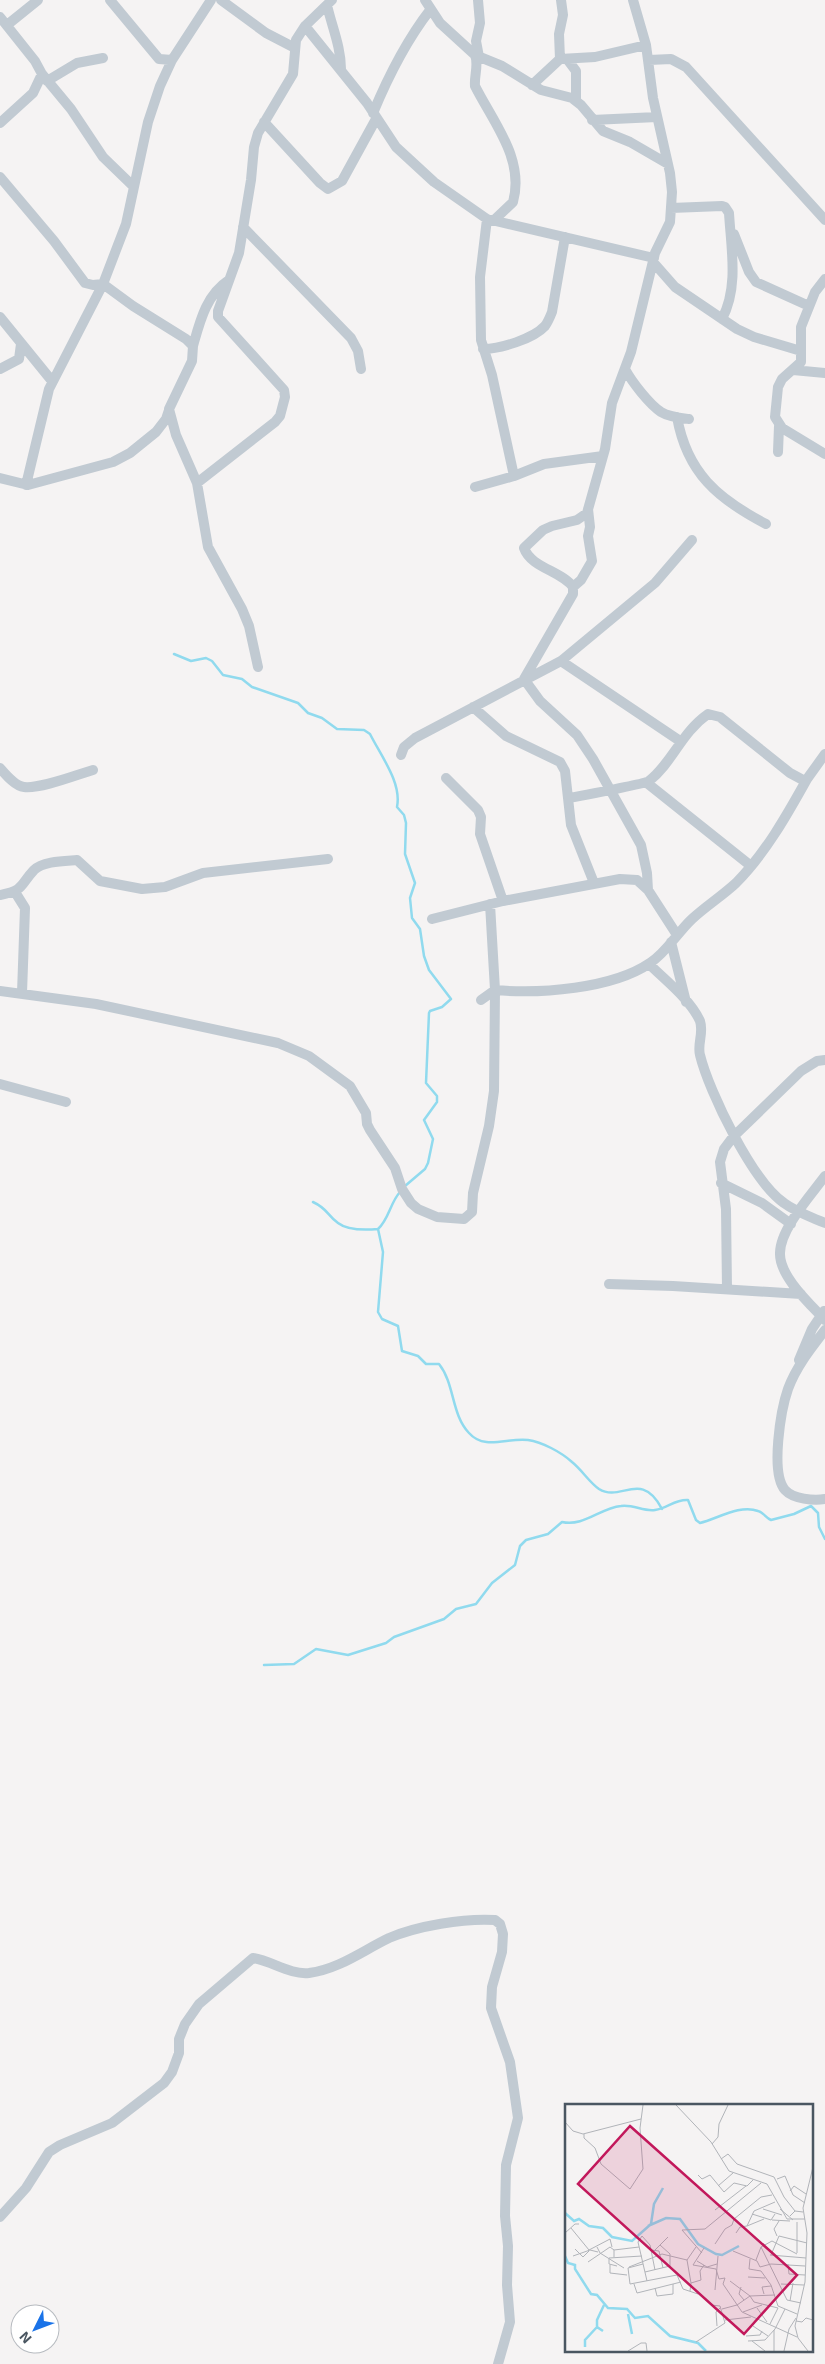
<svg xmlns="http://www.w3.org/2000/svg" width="825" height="2364" font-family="'Exo 2',sans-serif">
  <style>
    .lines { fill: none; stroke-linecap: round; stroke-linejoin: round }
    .stream { stroke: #90daee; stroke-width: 2.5 }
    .minor { stroke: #c1cad2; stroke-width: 10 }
    .inset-river { fill: none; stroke: #90daee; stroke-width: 2.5 }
    .inset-road { fill: none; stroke: #b1b4b9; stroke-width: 1 }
    .view { fill: #c2185b; fill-opacity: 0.15; stroke: #c2185b; stroke-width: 2.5 }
    .inset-edge { fill: none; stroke: #4a5661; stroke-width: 2.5 }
  </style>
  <rect width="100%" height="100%" fill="#f5f3f3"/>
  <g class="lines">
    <path class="stream" d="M174,654L191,661L206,658L212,661L223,675L242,679L252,687L298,703L308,713L322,718L337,729L364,730L370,734C381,756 402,783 397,807L404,815L406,823L405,854L415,883L410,898L412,918L420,929L424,956L429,970L451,999L442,1007L430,1011L429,1013L426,1083L437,1096V1102L424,1120L433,1139L428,1163L425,1169L405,1186
      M313,1202C328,1209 327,1215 338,1223C347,1230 366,1230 378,1229C389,1219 390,1203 400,1192
      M378,1229L383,1252L378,1312L382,1319L398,1326L402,1351L418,1356L426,1364H439C455,1384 451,1414 469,1433C485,1451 508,1437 528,1440C542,1442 561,1452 572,1462C582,1470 589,1482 599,1489C621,1503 641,1469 662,1509
      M264,1665L294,1664L316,1649L348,1655L386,1643L394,1637L444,1619L456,1609L476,1604L492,1583L515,1565L520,1546L526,1540L548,1534L562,1522C584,1527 600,1508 621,1506C633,1504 644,1512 655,1510C668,1508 675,1499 688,1500L696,1520L700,1523C717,1519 740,1504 758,1511C763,1512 766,1518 771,1520L794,1514L811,1506L818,1513L819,1527L825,1539"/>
    <path class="minor" d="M110,0L159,59L172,60
      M221,0L266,33L295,48
      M425,0L440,23L475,55C479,65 474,75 475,86C493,122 525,159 513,202L493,221
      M478,0L480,23L476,41L479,57
      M633,0L646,45L653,98L670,173L672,192L670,222L655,253L631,352L612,403L605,449L587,513L577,520L552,526L543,530L524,548C531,568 562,571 573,587V594L524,679L540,701L577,735L593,759L641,845L647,873L648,890
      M327,5C332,27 341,47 341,69
      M0,17L35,61L42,74L33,93L0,123
      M7,25L38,0
      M305,26L367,103L396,147L434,182L487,219L654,258
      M475,55L502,66L541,90L572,98L581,105L603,131L630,142L668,164
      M560,59L595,57L646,45
      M567,59L576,71V101
      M649,60L671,59L686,67L825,220
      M42,74L71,109L103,157L134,187
      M47,81L77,63L103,58
      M532,85L560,59L559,34L563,15L561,0
      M373,113C388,77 406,41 430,10
      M592,120L657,117
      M264,122L320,183L328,189L342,181L376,119
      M0,177L54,241L85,283L93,285L103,284L133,306L186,339L193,346L192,361L169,409L176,435L197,483L208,547L242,609L249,626L258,667
      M671,208L722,206L725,207L729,213C731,248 739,287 722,319
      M487,219L480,277L481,340L492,375L514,476
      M243,227L351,338L358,351L361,369
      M734,234L749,272L756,282L809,306
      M653,262L675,287L737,329L754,337L801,351
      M825,279L815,292L801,327V362L782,379L778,387L775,417L782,428L825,454
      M0,317L52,381
      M193,346C200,321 206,295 229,280
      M483,349C500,349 533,339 545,326C548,322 550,317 552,312L565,237
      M0,369L19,359L21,344
      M625,369C632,382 649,404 661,412C669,417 680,418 689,419
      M793,370L825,373
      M677,417C687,473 718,499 766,524
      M778,452L779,426
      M0,478L28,485L113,462L130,453L156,432L166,419L169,410
      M197,483L275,422L280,416L285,397L284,390L218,317V311L239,253L251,180L254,147L258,133L293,74L296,40L305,26L332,0
      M26,485L49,389L103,284L126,224L148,122L160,86L172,60L211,0
      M475,487L514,476L544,464L603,456
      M573,587L581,580L592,561L588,536L590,527L588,509
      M561,661L680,741
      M473,707L506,736L560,762L565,771L571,825L594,883
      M401,755L404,747L415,738L561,661L655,583L692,540
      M0,768C6,775 15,786 24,787C41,789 76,775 93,770
      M446,778L478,810L481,817L480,834L503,901
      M647,783L751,866
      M569,798C579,796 645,784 649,781C673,762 681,733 708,714L720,717L790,773L803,780L807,779L825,754
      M15,892L25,908L22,993
      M0,895C25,890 19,886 34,870C43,861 65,861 77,860L100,881L142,889L165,887L203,873L328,859
      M432,919L503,901L620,879L637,880L648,890L677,935
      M671,942L686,1002
      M649,964C666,981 690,999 700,1021C704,1033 697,1044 700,1055C709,1092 753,1182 784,1203C796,1212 811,1217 825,1223
      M0,991L96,1004L278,1043L309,1056L350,1086L366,1113L367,1124L370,1130L395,1168L402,1189L411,1203L418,1209L437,1217L464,1219L472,1212L473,1193L489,1126L494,1091L495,990L490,904
      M481,1000L495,990C539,994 612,989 650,963C667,952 677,933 692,919C706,906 722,896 736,883C765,854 787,815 807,779
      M0,1084L66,1102
      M825,1176C811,1195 780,1229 780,1253C779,1276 810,1304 825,1320
      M721,1183L762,1203L791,1224
      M609,1284L673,1286L801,1294
      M727,1289L726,1209L720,1162L724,1149L733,1137L801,1071L817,1061L825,1060
      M825,1330C811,1348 796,1367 788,1389C781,1409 770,1473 785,1490C793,1499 814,1501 825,1499
      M799,1360L812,1329L824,1311
      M0,2217L26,2188L49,2152L60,2145L112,2123L164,2083L172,2072L179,2053V2039L185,2024L199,2004L253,1958C272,1961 290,1975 309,1973C339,1969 362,1951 389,1938C417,1926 464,1918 495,1920L500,1924L503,1934L502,1952L492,1987L491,2008L510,2062L518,2118L506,2165L505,2216L508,2246L507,2285L510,2322L498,2364"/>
  </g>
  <g transform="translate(565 2104)">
    <rect width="248" height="248" fill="#f5f3f3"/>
    <path class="inset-river" d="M0,109L9,117L14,115L24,122L38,124L47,133L67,137L86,120L89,100L98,84M83,122L101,114L115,115L133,140L151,150L157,151L174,142M0,152L3,159L10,161V165L26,190L32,191L43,204L62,205L70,214L83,212L105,232L133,239L141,247M63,210L67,230M38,227L32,223V216L39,201M20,243V236L32,223"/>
    <path class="inset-road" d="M111,1L146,38L164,67L202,80L222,115H240M0,18L8,27L18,30L76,15M19,30V34L30,44L36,60L65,85L78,65L75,24L78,1M147,40L153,33L154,20L163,1M156,55L163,50L172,60L209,73L219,93L230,107M133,71L137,75L145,71L159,88L169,79L182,82L188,76M212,75L220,72L228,91L240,99M153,82L168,69M225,87L229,82L241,90M198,105L217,111M215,105L228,116M150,106L181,82M187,110L206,116L210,110M225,112L230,107L238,108M207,116L225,117M182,122L199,115M6,124L24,146L45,135L47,143M0,129L10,120H14M171,129L175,123L182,122L189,107L210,98M212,132L209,125L214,117M150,140L160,125L167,121L169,115L196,93L207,91M32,143L35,149L59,164M196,143L222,196L236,199M10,145L18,153L24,147M49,146L74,143M86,146L94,147L98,164M90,146L103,133M168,147L192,157L195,163L206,160L240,162M137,149L117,126L140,125L196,79M232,149V118M205,151L241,154M206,151L214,132L242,139M8,152L25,146L33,148M185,155L184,165L196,167L206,181L213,202L232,210M191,156L196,143L207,137L232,150M132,157L142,163L152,160M23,158L45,143L49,146V153M78,160L63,164L65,180L112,171L118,185L133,190M223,160L224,170L240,171M45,161V169L62,171M128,161L151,165L154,175L160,174L158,180L177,208L232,233M128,161L139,144M52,162L44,160V154L77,152M64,163L97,150L122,156M80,168L105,162V150L95,141M183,173L200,174M82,177L73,138L77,132L85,141L90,166M165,177L185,192M126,179L122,156L131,143M69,180L72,189L116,178M216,180L239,181M176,183L174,190L179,196M90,184L92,192L108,190V180M150,186L153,152M125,187L126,179L136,176L135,167L139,161M199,190L197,183L206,182M185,192L189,198L213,204M225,197L228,179M172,201L185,192L210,191M192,204L202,218M157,205L172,201M178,208L197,201M160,216L186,213M231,217L237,218L241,214L248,216M205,220L213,204M152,222L151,208L155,204M188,222L203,232M210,225L220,205M181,232L195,231L197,227M183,237L200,236L210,225M187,237L200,247M131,238L160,219L155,202L146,201M63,247L76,239H81L82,247M209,247V226M219,247L224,225L231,214M243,247L233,234L230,222L240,178L242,129L238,104L248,63"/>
    <path class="view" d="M65,22L232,171L179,230L13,80Z"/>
    <rect width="248" height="248" class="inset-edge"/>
  </g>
  <g transform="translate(35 2329) rotate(228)"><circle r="24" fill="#ffffff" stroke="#b7bbc0"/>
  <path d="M0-4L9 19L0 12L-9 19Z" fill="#1a73e8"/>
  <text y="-8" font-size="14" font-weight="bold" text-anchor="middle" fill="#4a5661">N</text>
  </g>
</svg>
